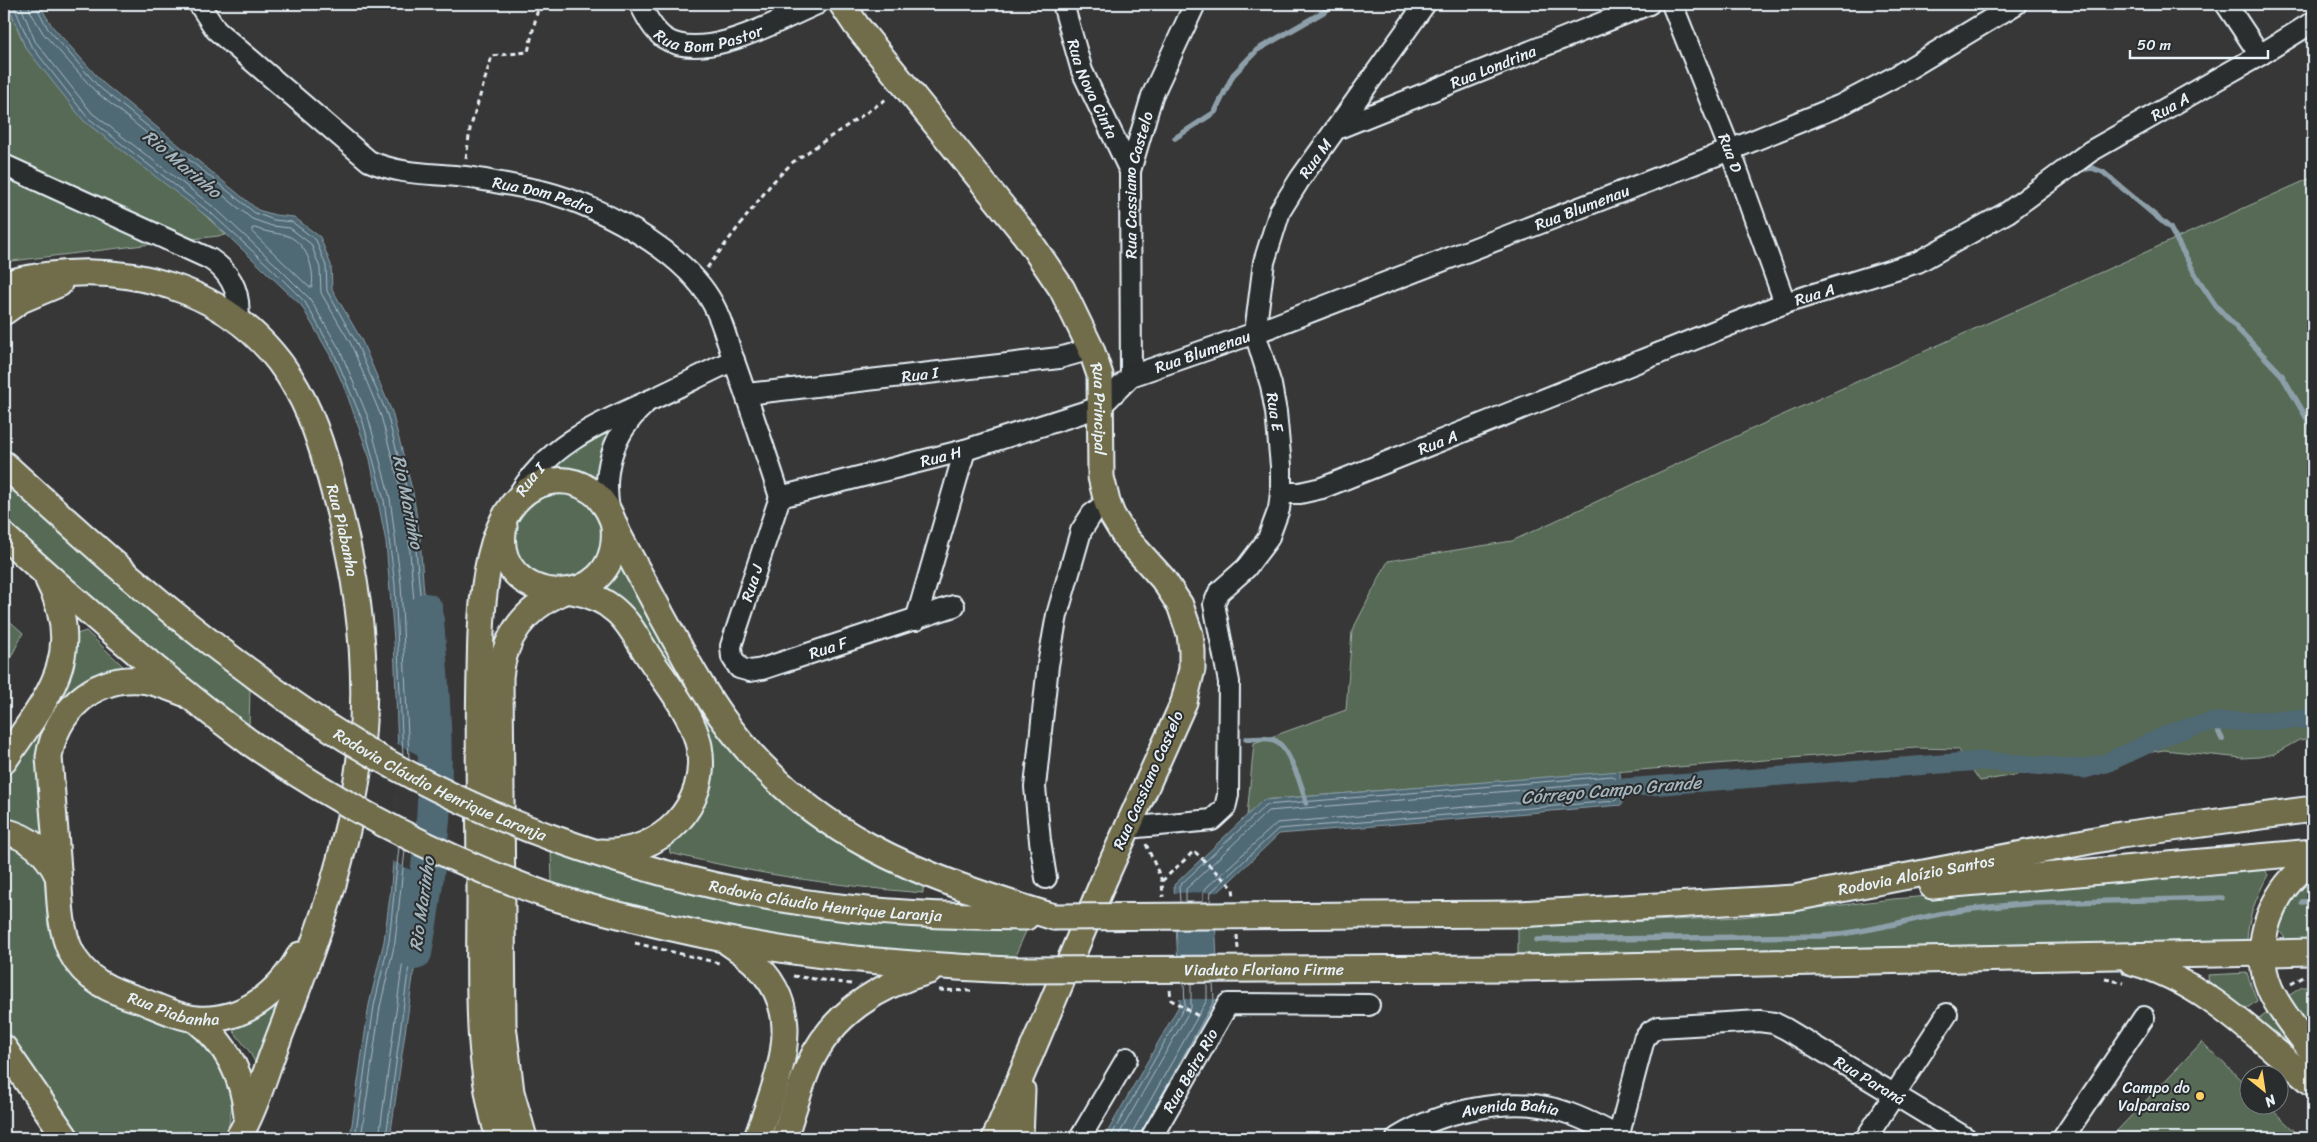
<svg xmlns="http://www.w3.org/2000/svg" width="2317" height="1142" font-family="Sriracha,sans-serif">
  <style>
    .green { fill: #566a54; stroke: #9faea6 }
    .water { fill: #506975; stroke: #8d9fa9 }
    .pier { fill: #383737 }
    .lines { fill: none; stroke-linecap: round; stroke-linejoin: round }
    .shore { stroke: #abbbc4; stroke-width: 1 }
    .stream { stroke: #8d9fa9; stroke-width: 5.5 }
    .canal { stroke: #506975; stroke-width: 19 }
    .river { stroke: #506975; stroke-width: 34 }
    .minor-casing { stroke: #e8f1f8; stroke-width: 24 }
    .major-casing { stroke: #e8f1f8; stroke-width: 29 }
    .path { stroke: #e8f1f8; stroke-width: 3; stroke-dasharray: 5 4; stroke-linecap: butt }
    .minor { stroke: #2a2d2e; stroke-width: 20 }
    .major { stroke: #716d4b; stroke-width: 25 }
    .major-bridge-casing { stroke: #e8f1f8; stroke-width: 29; stroke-linecap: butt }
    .major-bridge { stroke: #716d4b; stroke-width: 25 }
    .poi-dot { fill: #ffd166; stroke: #2a2d2e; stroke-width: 2 }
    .labels { text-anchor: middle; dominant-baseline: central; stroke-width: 4; stroke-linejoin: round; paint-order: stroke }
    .street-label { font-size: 16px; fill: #e8f1f8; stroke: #2a2d2e }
    .poi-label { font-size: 16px; fill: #e8f1f8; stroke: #2a2d2e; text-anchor: end }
    .water-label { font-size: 18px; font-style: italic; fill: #a4b4bd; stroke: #2a2d2e }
  </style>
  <rect width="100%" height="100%" fill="#383737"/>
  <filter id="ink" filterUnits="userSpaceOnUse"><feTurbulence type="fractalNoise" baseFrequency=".02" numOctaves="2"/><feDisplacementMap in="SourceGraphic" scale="10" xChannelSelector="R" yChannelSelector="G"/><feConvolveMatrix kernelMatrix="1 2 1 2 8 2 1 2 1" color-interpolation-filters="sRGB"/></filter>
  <g filter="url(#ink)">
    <path class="green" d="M4,4H8L25,47L226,235L4,262Z
      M2313,177V738L2299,740L2274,754L2259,757L2242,758L2164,750L1980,781L1958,749L1916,748L1263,800L1247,816L1254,743L1346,710L1352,631L1388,561L1512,541L1767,422Z
      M604,426L613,437L600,481L590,476L558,470L554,461Z
      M4,476L182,634L250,690L249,725C162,664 83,591 4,519Z
      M563,489L591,501L607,538L588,574L550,583L517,560L511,530L525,503Z
      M621,562L715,724L923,881V893C838,886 754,874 670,853L669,844L710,779L605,586Z
      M4,616L23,633L4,671Z
      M86,631L123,666V671C107,677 87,681 73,690C26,721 41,787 44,833L40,836L4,823V780L68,680L76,650L77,634Z
      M4,840L34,857L44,876L48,926L59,955L198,1036L219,1056L233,1097L229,1125L223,1138H81L4,1024Z
      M551,852L642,879L973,927L1027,929L1015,956C859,958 700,933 552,882Z
      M2264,868L2268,875C2257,896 2248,916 2247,940L1518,954V927L1741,917L1893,899Z
      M2313,871V940H2286L2277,927L2282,908Z
      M2247,973L2257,1001L2243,1011L2209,986L2208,975Z
      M2302,987H2313V1031L2288,996Z
      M276,999L285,1001L258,1068L249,1051L227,1023Z
      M2267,1013L2290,1046L2287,1048L2255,1022Z
      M2202,1042L2249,1088L2250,1104L2267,1105L2302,1138H2110Z"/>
    <path class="water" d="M8,4H39L52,26L103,83L258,210L275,215L294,217L320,237L331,265L332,289L361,339L392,412L413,493L420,538L431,694V809L424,900L390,1138H350L369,1005L384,941L390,896L394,852L398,752L394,640L386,542L370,459L345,389L330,355L301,305L209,218L84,121L25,47Z
      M1620,771L1622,805L1279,834L1214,896L1219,1002L1142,1138H1104L1180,1004L1174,885L1263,800Z"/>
    <path class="pier" d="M396,743L435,764L429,879L391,860L395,808Z
      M1221,892L1217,897L1218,928L1174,929L1172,893Z
      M1175,956H1219L1221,999H1178Z"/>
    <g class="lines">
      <path class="shore" d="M13,4L30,44L87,117L212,214L270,267L305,302L334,353L363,422L384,500L395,585L403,756
        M20,4L35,41L92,113L216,209L274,263L310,299L340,350L369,420L390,498L401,584L409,759
        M29,4L30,11L43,33L95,91L252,219L272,226L290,228L311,244L320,268L321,293L351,344L381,416L402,495L409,540L417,639L421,765
        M35,4L48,29L99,87L255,213L274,220L292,222L316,240L326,266L327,291L356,342L387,414L408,494L415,539L424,638L427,768
        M255,228C265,232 275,233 285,235C306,241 315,268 312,287H309L252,232V229Z
        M1180,902L1179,886L1266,805L1612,776L1615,778L1617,799L1615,801L1278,829L1211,892L1210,902
        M1186,902V889L1268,811L1607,783L1609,785L1610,793L1608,795L1277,823L1206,888L1203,894V902
        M355,1138L374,1006L389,941L399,847
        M361,1138L380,1007L395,942L405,850
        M379,1138L417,856
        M386,1138L423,859
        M1110,1138L1185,1006L1184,983
        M1117,1138L1191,1008V983
        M1131,1138L1133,1131L1207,1000V983
        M1138,1138L1214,1001L1213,983"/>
      <path class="stream" d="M1175,138L1215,112L1233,75L1257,50L1325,11L1334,4
        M2079,170L2092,168L2103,172L2170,228L2198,279L2216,306L2281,374L2313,429
        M2214,722L2222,739
        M1246,739C1255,739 1266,737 1274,740C1288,745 1303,788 1306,803
        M2302,902L2313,901
        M1537,940L1822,936C1861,933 1897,923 1935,915C1967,908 2001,906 2034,903L2222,898"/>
      <path class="canal" d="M1597,790L1981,761L2084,769L2106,763L2169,734L2191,727L2214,722L2313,719"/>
      <path class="river" d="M415,953C423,909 429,865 433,820C438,751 432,679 426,610"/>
      <g class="minor-casing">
        <g id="minor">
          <path id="s1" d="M199,4L216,30L369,161C400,175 432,173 465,177C488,180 510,185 532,189C592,200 684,250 713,304C723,322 727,342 734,361C750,406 765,451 780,497"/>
          <path id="s2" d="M640,4C646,16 653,30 664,38C703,64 779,20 817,4"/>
          <path id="s3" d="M1063,4L1082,71L1130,171"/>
          <path id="s4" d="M1672,4L1730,150L1785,303"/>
          <path d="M2226,4L2260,55"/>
          <path id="s5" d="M1336,129L1649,4"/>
          <path d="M4,165L210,259C233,274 241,295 238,321"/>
          <path id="s6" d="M1131,376L1130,171L1152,96L1195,4"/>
          <path id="s7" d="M747,394L1059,358L1091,349"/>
          <path id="s8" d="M1281,493H1300L1322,488L1785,303L1918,262L2008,212L2091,151L2260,55L2313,22"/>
          <path id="s9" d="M780,497L965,450L1100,407L1131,376L1255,333L1730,150L1839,106L1898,75L2016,4"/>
          <path id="s10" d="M780,497L731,646L732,657L739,668L750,671L762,669L954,606"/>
          <path id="s11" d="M516,499C547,444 600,423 655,398C681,386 707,372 734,360"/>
          <path d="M610,514C601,473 612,434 644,405"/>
          <path d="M916,620L965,450"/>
          <path id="s12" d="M1127,828L1212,820L1225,808L1228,795L1229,682L1214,604L1219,592L1246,568L1268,539L1279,509L1281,493V466L1276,412L1271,385L1255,333L1264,262L1280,211L1300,179L1425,4"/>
          <path d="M1046,878L1040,841L1035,787L1048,665L1057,615L1081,531L1092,514L1107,502"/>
          <path d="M1080,1138L1127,1058"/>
          <path id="s13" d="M1151,1138L1228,1004L1369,1005"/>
          <path id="s14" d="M1397,1138C1439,1112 1507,1096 1555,1109C1577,1115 1601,1127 1621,1138"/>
          <path id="s15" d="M1618,1138L1644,1039L1651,1031L1659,1027L1759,1021L1774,1023L1786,1029L1966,1138"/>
          <path d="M1866,1138L1947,1014"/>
          <path d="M2063,1138L2144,1017"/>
        </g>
      </g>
      <g class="major-casing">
        <g id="major">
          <path id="s16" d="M842,4L856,25L1026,236L1062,289L1091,349L1100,375L1101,477L1107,502L1112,515L1126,538L1163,579L1180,605L1190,634L1192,651V669L1184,702L1104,880L995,1138"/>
          <path id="s17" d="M4,284C114,254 238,283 297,389C318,426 328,469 339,510C359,588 369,669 361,749C350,852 313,950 276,1045C264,1075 255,1111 238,1138"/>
          <path d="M4,312L21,300L59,284"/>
          <path d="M4,464C84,537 162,609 250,672"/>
          <path d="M504,526C487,606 622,620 614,526"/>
          <path d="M4,536C83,608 163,678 249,742"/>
          <path d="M572,591C589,594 603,599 616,611C629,622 638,640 647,654C665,682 692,712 699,746C710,806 661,855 601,852"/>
          <path id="s18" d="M184,693C170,688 155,681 140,680C92,677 56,712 49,757C52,795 55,832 58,870C60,897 59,927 71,952C85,980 111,991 140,1000C156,1006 180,1018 197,1019C243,1022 279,993 300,955"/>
          <path d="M4,761C45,700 88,656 48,580"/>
          <path d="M4,831C29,837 47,852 58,876"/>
          <path id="s19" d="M550,837C647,872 746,897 848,908C907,915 966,916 1026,917"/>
          <path d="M2313,861C2273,888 2250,942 2270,989C2280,1012 2299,1033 2313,1053"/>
          <path d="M1932,886L2313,852"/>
          <path d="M552,897C633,920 716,940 799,952C869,962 940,966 1010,970"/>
          <path id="s20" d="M1518,914L1794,898L2121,835L2313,809"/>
          <path d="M729,943C814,997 784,1061 757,1138"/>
          <path d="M2132,962C2202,980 2258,1038 2313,1083"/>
          <path d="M1518,968L2313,952"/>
          <path d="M195,1019C227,1044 244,1076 247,1117"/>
          <path d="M4,1048L66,1138"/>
          <path d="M499,1138C475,1059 480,978 480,896C480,822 478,747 480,673C481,620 480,496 548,482C562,479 576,481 588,489C594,492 599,497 603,503C611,512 613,523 618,534C632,561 647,587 661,614C680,648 698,684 721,716C805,835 921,877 1054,917"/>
          <path d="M524,1138L511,1092L503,1025L500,677C504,637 524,610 560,593"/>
          <path d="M784,1138C792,1114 799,1089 809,1065C831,1015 878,985 929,971"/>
          <path d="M1020,1138L1022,1090"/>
        </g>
      </g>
      <path class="path" d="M466,159L470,129L492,56L528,52L539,4
        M707,268L772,183L793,162L888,98
        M1146,844L1162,881L1163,897
        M1162,881L1194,851L1233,888L1234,897
        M1237,935L1238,949
        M635,943L719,963
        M793,976L851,984
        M2105,979L2124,983
        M2291,984L2307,975
        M939,990L973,991
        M1170,990L1171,1000L1200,1017"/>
      <use href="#minor" class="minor"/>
      <use href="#major" class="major"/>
      <g class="major-bridge-casing">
        <g id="major-bridge">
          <path id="s21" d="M250,672C342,743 441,797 550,837"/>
          <path d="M249,742C344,808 444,859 552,897"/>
          <path d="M1054,917L1518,914"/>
          <path id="s22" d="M1010,970L1518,968"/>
        </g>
      </g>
      <use href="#major-bridge" class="major-bridge"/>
    </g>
  </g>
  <circle class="poi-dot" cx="2200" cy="1096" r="5"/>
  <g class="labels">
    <g class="street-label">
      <text stroke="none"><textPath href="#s2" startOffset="88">Rua Bom Pastor</textPath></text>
      <text stroke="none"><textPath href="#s5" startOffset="169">Rua Londrina</textPath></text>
      <text stroke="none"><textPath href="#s3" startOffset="90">Rua Nova Cinta</textPath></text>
      <text stroke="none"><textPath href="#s8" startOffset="976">Rua A</textPath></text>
      <text stroke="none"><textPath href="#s4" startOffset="160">Rua D</textPath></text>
      <text stroke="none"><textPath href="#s12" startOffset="794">Rua M</textPath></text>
      <text stroke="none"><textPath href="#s6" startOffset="192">Rua Cassiano Castelo</textPath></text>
      <text stroke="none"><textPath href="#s1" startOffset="411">Rua Dom Pedro</textPath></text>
      <text stroke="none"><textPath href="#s9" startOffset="858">Rua Blumenau</textPath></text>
      <text stroke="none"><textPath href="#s8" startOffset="571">Rua A</textPath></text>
      <text stroke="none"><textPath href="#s9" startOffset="452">Rua Blumenau</textPath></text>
      <text stroke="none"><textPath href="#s7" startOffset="174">Rua I</textPath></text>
      <text stroke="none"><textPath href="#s16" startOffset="488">Rua Principal</textPath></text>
      <text transform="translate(1275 412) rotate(81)">Rua E</text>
      <text stroke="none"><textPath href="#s8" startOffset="166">Rua A</textPath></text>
      <text stroke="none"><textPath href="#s9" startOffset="166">Rua H</textPath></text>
      <text stroke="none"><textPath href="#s11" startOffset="24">Rua I</textPath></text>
      <text stroke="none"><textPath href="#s17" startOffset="485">Rua Piabanha</textPath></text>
      <text transform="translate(752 583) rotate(-72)">Rua J</text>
      <text stroke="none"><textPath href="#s10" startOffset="274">Rua F</textPath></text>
      <text transform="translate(1148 780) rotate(-66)">Rua Cassiano Castelo</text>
      <text stroke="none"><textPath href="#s21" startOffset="222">Rodovia Cláudio Henrique Laranja</textPath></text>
      <text stroke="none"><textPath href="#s20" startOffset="401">Rodovia Aloízio Santos</textPath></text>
      <text stroke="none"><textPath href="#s19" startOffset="284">Rodovia Cláudio Henrique Laranja</textPath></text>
      <text stroke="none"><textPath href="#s22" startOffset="254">Viaduto Floriano Firme</textPath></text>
      <text stroke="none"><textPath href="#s18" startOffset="496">Rua Piabanha</textPath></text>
      <text stroke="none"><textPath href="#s13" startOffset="78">Rua Beira Rio</textPath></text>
      <text stroke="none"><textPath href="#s15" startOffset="349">Rua Paraná</textPath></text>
      <text stroke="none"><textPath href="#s14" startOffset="119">Avenida Bahia</textPath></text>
    </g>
    <g class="poi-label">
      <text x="2190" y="1087">Campo do<tspan x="2190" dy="18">Valparaiso</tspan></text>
    </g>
    <g class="water-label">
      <text transform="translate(182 164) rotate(40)">Rio Marinho</text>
      <text transform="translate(408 502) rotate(79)">Rio Marinho</text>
      <text transform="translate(1611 790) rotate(-5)">Córrego Campo Grande</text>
      <text transform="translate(422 904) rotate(-82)">Rio Marinho</text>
    </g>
  </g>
  <rect width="2317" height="1142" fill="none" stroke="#2a2d2e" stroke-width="20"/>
  <rect x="10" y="10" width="2297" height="1122" fill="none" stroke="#e8f1f8" stroke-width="2" filter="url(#ink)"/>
  <g transform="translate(2264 1090) rotate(150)"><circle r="24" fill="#2a2d2e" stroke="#767b7f"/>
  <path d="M0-4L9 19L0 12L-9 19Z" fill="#ffd166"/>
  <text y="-8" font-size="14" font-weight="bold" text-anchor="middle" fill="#e8f1f8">N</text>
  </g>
  <path d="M2130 50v8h138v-8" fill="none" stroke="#e8f1f8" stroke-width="2.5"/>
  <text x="2137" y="50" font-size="15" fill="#e8f1f8" stroke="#2a2d2e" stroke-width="4" paint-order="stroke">50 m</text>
</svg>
